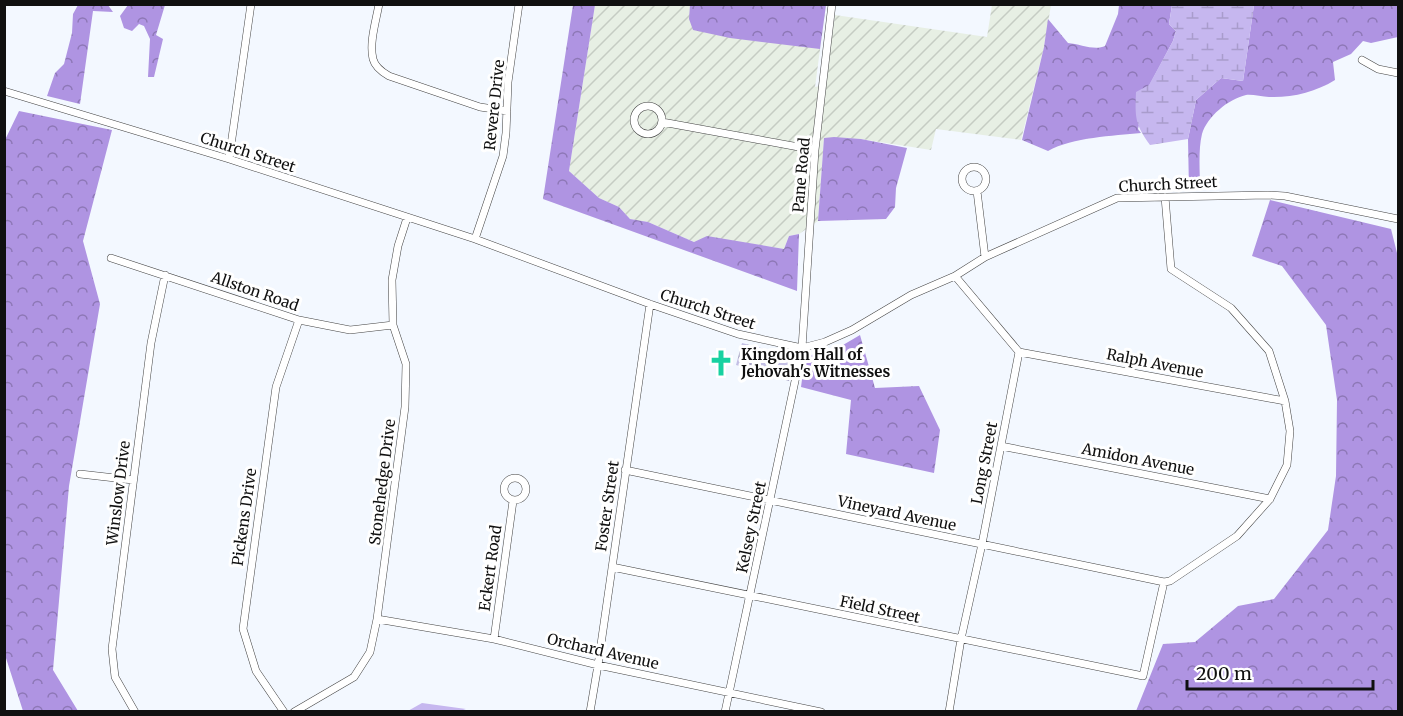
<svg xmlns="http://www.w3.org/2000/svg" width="1403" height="716" font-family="Merriweather,serif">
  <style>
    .industrial { fill: url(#industrial-furrows) }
    .grass { fill: #c6b7ef }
    .forest { fill: url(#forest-crowns) }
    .wetland { fill: url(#wetland-marsh) }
    .cemetery { fill: url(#cemetery-stones) }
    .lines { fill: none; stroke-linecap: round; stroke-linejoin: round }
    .minor-casing { stroke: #434343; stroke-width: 8 }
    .minor { stroke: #fff; stroke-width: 7 }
    .labels { text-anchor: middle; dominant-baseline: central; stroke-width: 6; stroke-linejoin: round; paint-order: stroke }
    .street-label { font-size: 15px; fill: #101010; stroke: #fff }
    .poi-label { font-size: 15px; font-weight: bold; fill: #101010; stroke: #fff; text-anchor: start }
  </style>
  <defs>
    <pattern id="industrial-furrows" width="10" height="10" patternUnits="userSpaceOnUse" patternTransform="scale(1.5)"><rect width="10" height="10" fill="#e7efe4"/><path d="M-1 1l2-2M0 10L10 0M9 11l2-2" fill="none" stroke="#c5ccc3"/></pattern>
    <pattern id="forest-crowns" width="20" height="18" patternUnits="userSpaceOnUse" patternTransform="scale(1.5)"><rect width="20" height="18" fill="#af94e2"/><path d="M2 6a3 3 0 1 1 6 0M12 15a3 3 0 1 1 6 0" fill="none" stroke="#8d77b6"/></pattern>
    <pattern id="wetland-marsh" width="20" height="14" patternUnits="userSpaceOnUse" patternTransform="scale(1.5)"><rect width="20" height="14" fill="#c6b7ef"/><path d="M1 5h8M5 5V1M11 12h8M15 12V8" fill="none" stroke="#a99ccc"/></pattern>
    <pattern id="cemetery-stones" width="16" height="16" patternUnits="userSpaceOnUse" patternTransform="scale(1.5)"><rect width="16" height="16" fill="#c4c0e5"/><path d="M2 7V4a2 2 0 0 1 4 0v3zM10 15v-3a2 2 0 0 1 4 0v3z" fill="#a7a4c3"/></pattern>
  </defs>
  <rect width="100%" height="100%" fill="#f3f8ff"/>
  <path class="industrial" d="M595,5H826L815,87L825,85L835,15L987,37L992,5H1051L1044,47L1021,140L936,129L931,150L861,139L824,138L818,221L799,234L789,236L784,249L708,237L694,242L648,222L630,219L619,207L599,198L569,171Z"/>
  <path class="grass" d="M422,703L466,709L457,712H406Z"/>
  <path class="forest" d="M78,5H108L113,12L93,11L80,104L47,96L55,73L64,64L72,33L73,14Z
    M128,5H165L156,35L163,39L154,77H148L150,39L144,26L139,24L132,31L124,28L120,16Z
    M573,5H595L569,171L599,198L619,207L630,219L648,222L694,242L707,236L784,249L789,236L799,234L797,291L543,199Z
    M690,5H826L820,49L730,38L693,30L689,19Z
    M1119,5H1172L1169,24L1176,31L1173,41L1149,86L1138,129L1141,133C1113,136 1073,137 1048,151L1022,140L1044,47L1048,19L1068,43C1080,44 1095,51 1105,46L1118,14Z
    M1254,5H1398V37L1371,43L1363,41L1351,54L1333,62L1335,80C1316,92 1291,98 1269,97C1262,97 1252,94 1246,95C1228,99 1207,117 1202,134C1198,150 1200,172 1200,189L1189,191L1188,139L1196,100L1221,78L1243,81Z
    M19,111L112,130L83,241L100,304L69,486L53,670L78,711H23L5,655L4,142Z
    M834,137L861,139L907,148L896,188L895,207L886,219L818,221L824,138Z
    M1270,200L1391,229L1398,257V711H1136L1163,644L1195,642L1238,606L1274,599L1328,530L1336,476L1337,400L1326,325L1282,266L1252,256Z
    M860,335L875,388L919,386L940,430L934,473L846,454L851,400L801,387L805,357L843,345Z"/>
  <path class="wetland" d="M1172,5H1254L1243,81L1221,78L1196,100L1188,139L1150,145C1135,124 1135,118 1136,92L1149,85L1173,41L1176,31L1169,24Z"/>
  <path class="cemetery" d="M742,343L787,355L793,363L789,381L736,365Z"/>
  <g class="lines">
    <g class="minor-casing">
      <path id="minor" d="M379,4C376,21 369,43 373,59C375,67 382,72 389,76L480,107L507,111
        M1362,60L1378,69L1398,73
        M4,91L229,159L475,239L650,304L738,334L802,348L825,342L852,330L911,295L955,276L985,257L1117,198L1268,195L1285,196L1398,219
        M634 120a14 14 0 1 1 28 0a14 14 0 1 1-28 0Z
        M662,122L815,150
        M229,159L251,4
        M962 179a12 12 0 1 1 24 0a12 12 0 1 1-24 0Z
        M977,191L985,257
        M475,239L503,156L506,133L508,82L519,4
        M111,258L299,320L350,330L393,325
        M1019,352L1285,401
        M1001,446L1270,499
        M625,470L1164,582
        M80,474L133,480
        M504 489a11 11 0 1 1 22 0a11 11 0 1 1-22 0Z
        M612,567L1143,676L1164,582L1170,581L1237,536L1270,499L1287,465L1290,431L1285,401L1269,351L1231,308L1171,269L1165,197
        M377,619L494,639L598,665L821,712
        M494,639L513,501
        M135,712L115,677L112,649L151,343L165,275
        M284,712L256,671L243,629L276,387L299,320
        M294,712L354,677L370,652L377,619L405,407L406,364L393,325L392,280L398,246L407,218
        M590,712L598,665L650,304
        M725,712L802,348L815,150L832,4
        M949,712L961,639L982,544L1019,352L955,276"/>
    </g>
    <use href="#minor" class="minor"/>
  </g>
  <defs>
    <g id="church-bare" transform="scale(2.07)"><path d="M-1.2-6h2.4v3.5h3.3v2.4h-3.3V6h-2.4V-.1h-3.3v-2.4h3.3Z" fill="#17d1a1" stroke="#fff" stroke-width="2.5" paint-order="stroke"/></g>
  </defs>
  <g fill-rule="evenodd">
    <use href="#church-bare" x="721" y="363"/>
  </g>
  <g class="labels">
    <g class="street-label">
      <text transform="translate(494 105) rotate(-84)">Revere Drive</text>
      <text transform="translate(248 152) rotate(18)">Church Street</text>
      <text transform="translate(801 175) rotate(-85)">Pane Road</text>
      <text transform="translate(1168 184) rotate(-3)">Church Street</text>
      <text transform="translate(255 291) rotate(19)">Allston Road</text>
      <text transform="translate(708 309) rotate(18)">Church Street</text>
      <text transform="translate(1155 363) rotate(11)">Ralph Avenue</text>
      <text transform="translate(1138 459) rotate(11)">Amidon Avenue</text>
      <text transform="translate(984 463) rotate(-79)">Long Street</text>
      <text transform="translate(382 482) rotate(-83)">Stonehedge Drive</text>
      <text transform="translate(118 493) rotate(-83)">Winslow Drive</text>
      <text transform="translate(607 506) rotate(-82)">Foster Street</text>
      <text transform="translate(897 513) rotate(12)">Vineyard Avenue</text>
      <text transform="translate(244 517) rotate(-82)">Pickens Drive</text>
      <text transform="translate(751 527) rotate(-78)">Kelsey Street</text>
      <text transform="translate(490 568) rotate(-82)">Eckert Road</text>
      <text transform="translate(880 609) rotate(12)">Field Street</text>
      <text transform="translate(603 651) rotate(13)">Orchard Avenue</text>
    </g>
    <g class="poi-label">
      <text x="741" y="354">Kingdom Hall of<tspan x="741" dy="17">Jehovah's Witnesses</tspan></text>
    </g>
  </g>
  <rect width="1403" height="716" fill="none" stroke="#101010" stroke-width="12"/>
  <path d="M1187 680v9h186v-9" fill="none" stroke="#101010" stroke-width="3"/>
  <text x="1196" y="680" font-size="18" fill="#101010" stroke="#ffffff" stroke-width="4.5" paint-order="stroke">200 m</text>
</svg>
